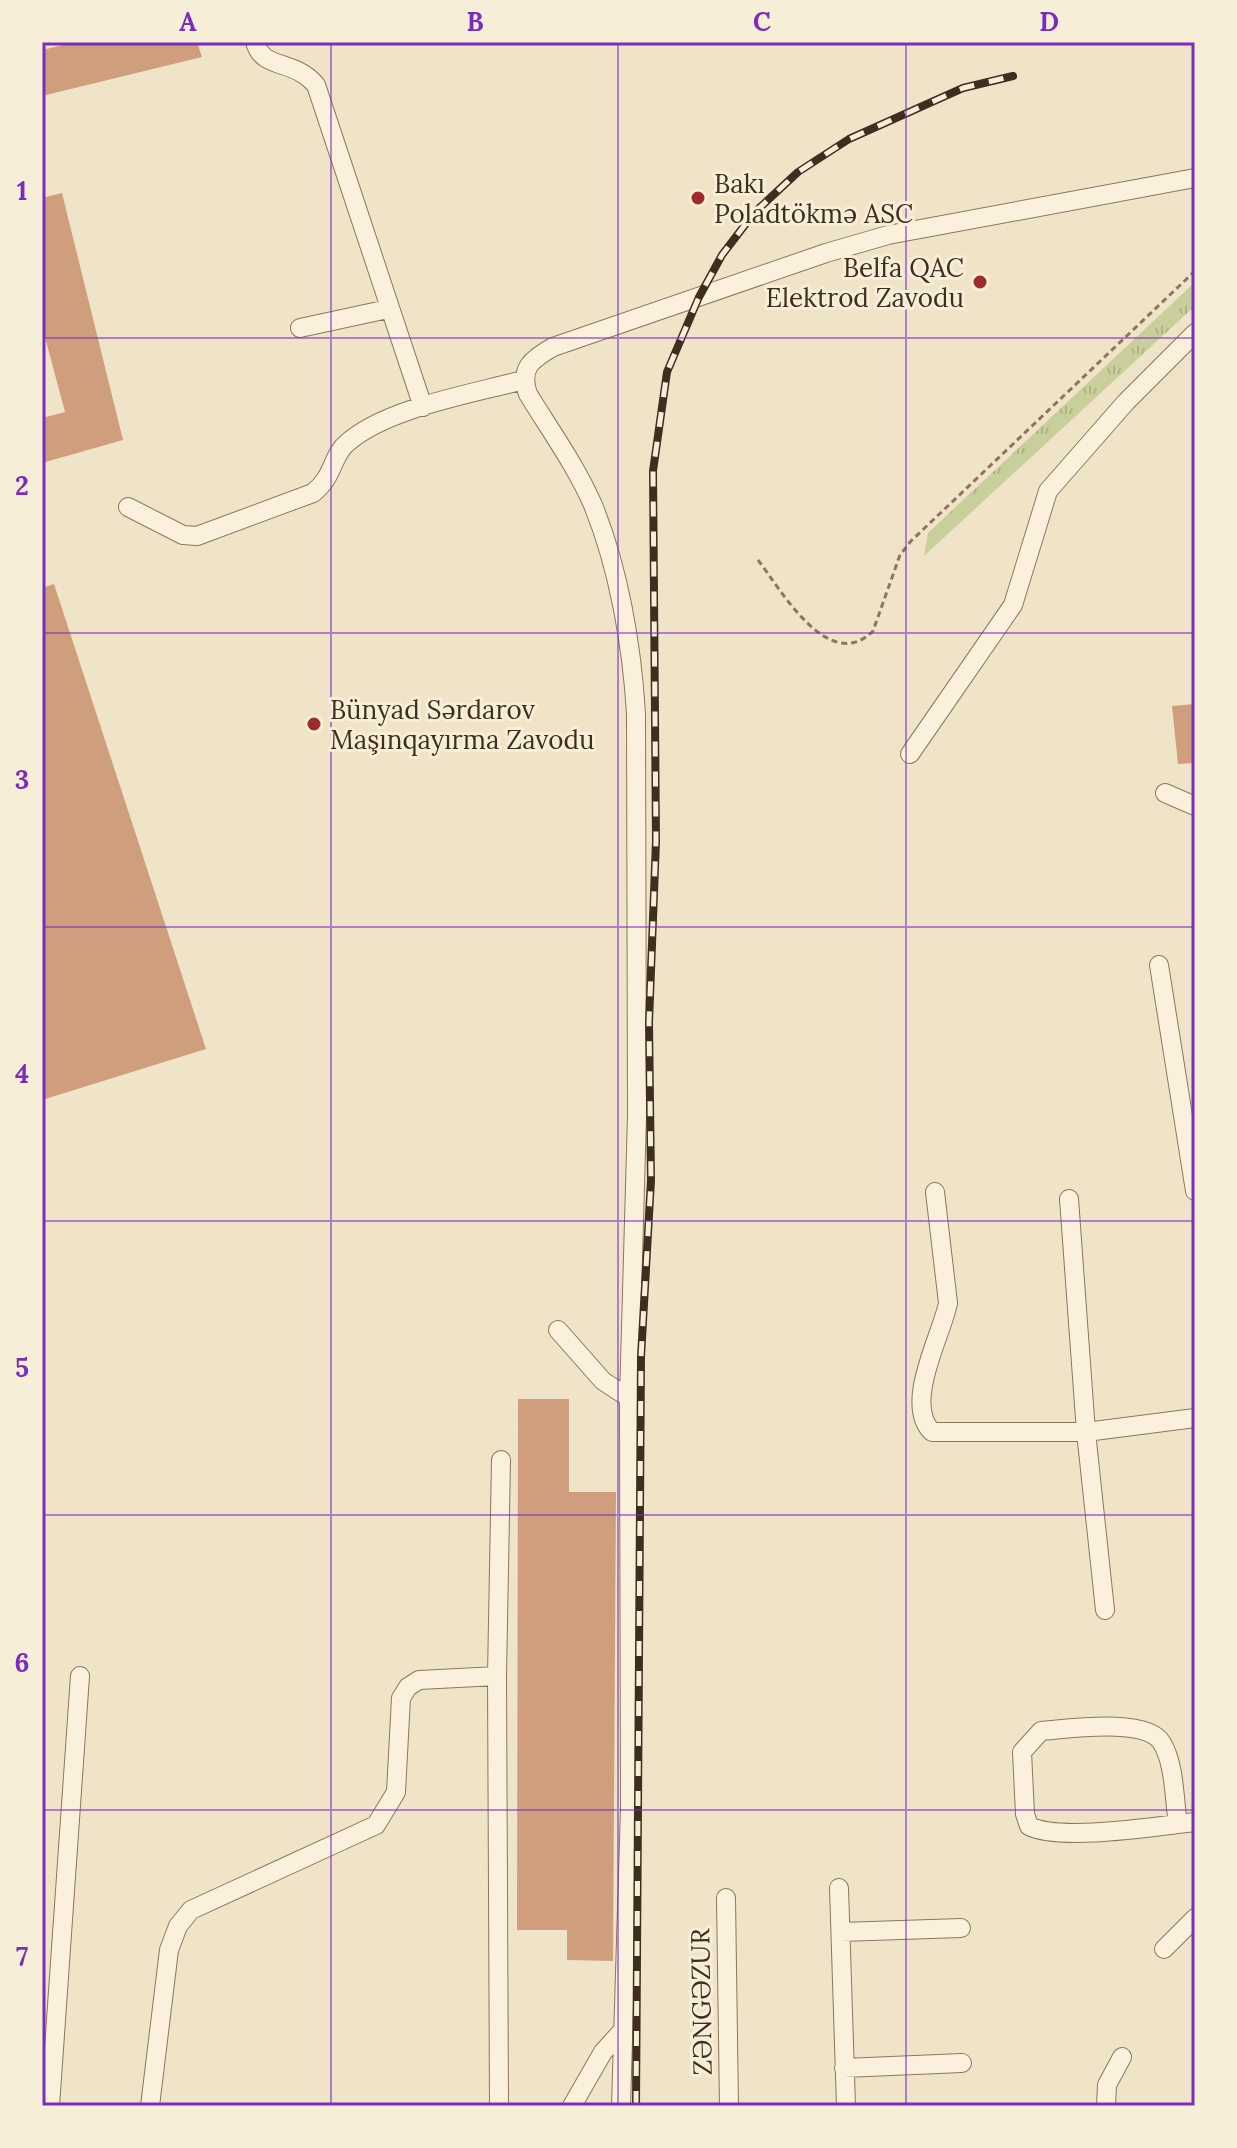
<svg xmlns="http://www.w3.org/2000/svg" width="1237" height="2148" font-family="Lora,serif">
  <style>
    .grass { fill: url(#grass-tufts) }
    .building { fill: #cf9f7d }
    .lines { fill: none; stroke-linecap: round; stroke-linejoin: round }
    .minor-casing { stroke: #8d765c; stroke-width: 20 }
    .path { stroke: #8d765c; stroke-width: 3; stroke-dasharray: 6 4; stroke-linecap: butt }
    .minor { stroke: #faf1dc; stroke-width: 18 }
    .rail-casing { stroke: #3d2e20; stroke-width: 8 }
    .rail { stroke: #f7eed8; stroke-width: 5; stroke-dasharray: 15; stroke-linecap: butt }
    .grid { fill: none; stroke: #7b2cbf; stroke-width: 2; stroke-opacity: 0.55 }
    .poi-dot { fill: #9e2a2b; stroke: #f7eed8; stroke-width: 3 }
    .labels { text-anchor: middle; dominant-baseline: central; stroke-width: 6; stroke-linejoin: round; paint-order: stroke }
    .poi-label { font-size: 26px; fill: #3d2e20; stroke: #f7eed8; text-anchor: start }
    .street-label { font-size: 26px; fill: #3d2e20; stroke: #f7eed8 }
    .neatline { fill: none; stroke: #7b2cbf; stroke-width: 3 }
    .grid-label { font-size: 26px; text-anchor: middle; font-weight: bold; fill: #7b2cbf }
  </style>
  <defs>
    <pattern id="grass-tufts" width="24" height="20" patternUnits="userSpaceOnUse" patternTransform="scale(2)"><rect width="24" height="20" fill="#c9cf9b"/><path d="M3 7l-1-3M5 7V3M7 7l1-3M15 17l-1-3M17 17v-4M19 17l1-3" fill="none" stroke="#aeb285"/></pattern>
  </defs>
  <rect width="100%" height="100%" fill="#f0e4c8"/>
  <path class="grass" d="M1195,282V306L924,556L928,533Z"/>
  <path class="building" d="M76,42H197L202,57L42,96V50Z
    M62,193L123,440L42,463V418L65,412L42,326V198Z
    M54,584L206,1049L42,1100V588Z
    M1195,704V763L1178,764L1172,706Z
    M518,1399H569V1492H616L613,1961L567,1960V1930H517Z"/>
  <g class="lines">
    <g class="minor-casing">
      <path id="minor" d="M255,42C263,71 293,58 316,85L423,407
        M300,328L388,309
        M128,507L183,535L197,536L313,493C334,477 332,455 347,443C386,408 472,394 523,380
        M910,754L1013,605L1048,491L1126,402L1195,333
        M1165,793L1195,806
        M1159,965L1195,1191
        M935,1192L948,1303C942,1335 903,1403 932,1432H1086L1195,1418
        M1069,1199L1086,1432L1105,1610
        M558,1330L603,1381L629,1398
        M1178,1824C1174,1799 1175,1765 1162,1743C1147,1717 1068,1729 1041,1731L1022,1752L1025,1814L1029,1826C1060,1842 1157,1826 1195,1822
        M839,1888L846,2106
        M726,1898L729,2106
        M841,1932L961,1928
        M1164,1949L1195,1918
        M844,2068L962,2063
        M50,2106L80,1676
        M150,2106L169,1950L178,1926L191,1910L376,1825L396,1792L401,1698L408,1687L419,1680L497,1676
        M499,2106L497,1676L501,1460
        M572,2106L603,2052L622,2031
        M621,2106L630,1808L629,1398L637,1115L636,714C632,646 619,569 593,505C576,466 550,430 528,394C519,368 532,359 553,347L826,253L888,235L1195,178
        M1106,2106L1107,2085L1122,2057"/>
    </g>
    <path class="path" d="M758,560C781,590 829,675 873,631L900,555L911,541L1195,271"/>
    <use href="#minor" class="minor"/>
    <g class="rail-casing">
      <path id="rail" d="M636,2106L641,1357L651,1180L649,1022L656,841L653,471L667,372L699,297L722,255L754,213L798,172L849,139L963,88L1013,76"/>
    </g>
    <use href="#rail" class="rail"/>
  </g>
  <path class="grid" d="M331,42V2106M618,42V2106M906,42V2106M42,338H1195M42,633H1195M42,927H1195M42,1221H1195M42,1515H1195M42,1810H1195"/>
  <g class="poi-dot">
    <circle cx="698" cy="198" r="8"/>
    <circle cx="980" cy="282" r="8"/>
    <circle cx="314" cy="724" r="8"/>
  </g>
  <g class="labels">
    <g class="poi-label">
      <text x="714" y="183">Bakı<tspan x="714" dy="30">Poladtökmə ASC</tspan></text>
      <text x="964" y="267" text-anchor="end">Belfa QAC<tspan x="964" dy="30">Elektrod Zavodu</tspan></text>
      <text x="330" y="709">Bünyad Sərdarov<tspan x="330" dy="30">Maşınqayırma Zavodu</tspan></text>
    </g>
    <g class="street-label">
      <text transform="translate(701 2002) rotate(-91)">ZƏNGƏZUR</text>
    </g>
  </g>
  <rect width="1237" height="2148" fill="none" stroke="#f7eed8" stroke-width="88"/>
  <rect x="44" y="44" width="1149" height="2060" class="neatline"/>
  <g class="grid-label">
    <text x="188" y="31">A</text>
    <text x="475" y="31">B</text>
    <text x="762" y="31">C</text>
    <text x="1049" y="31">D</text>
    <text x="22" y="200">1</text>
    <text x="22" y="495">2</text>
    <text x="22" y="789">3</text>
    <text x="22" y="1083">4</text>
    <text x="22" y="1377">5</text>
    <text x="22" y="1672">6</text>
    <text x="22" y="1966">7</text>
  </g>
</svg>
